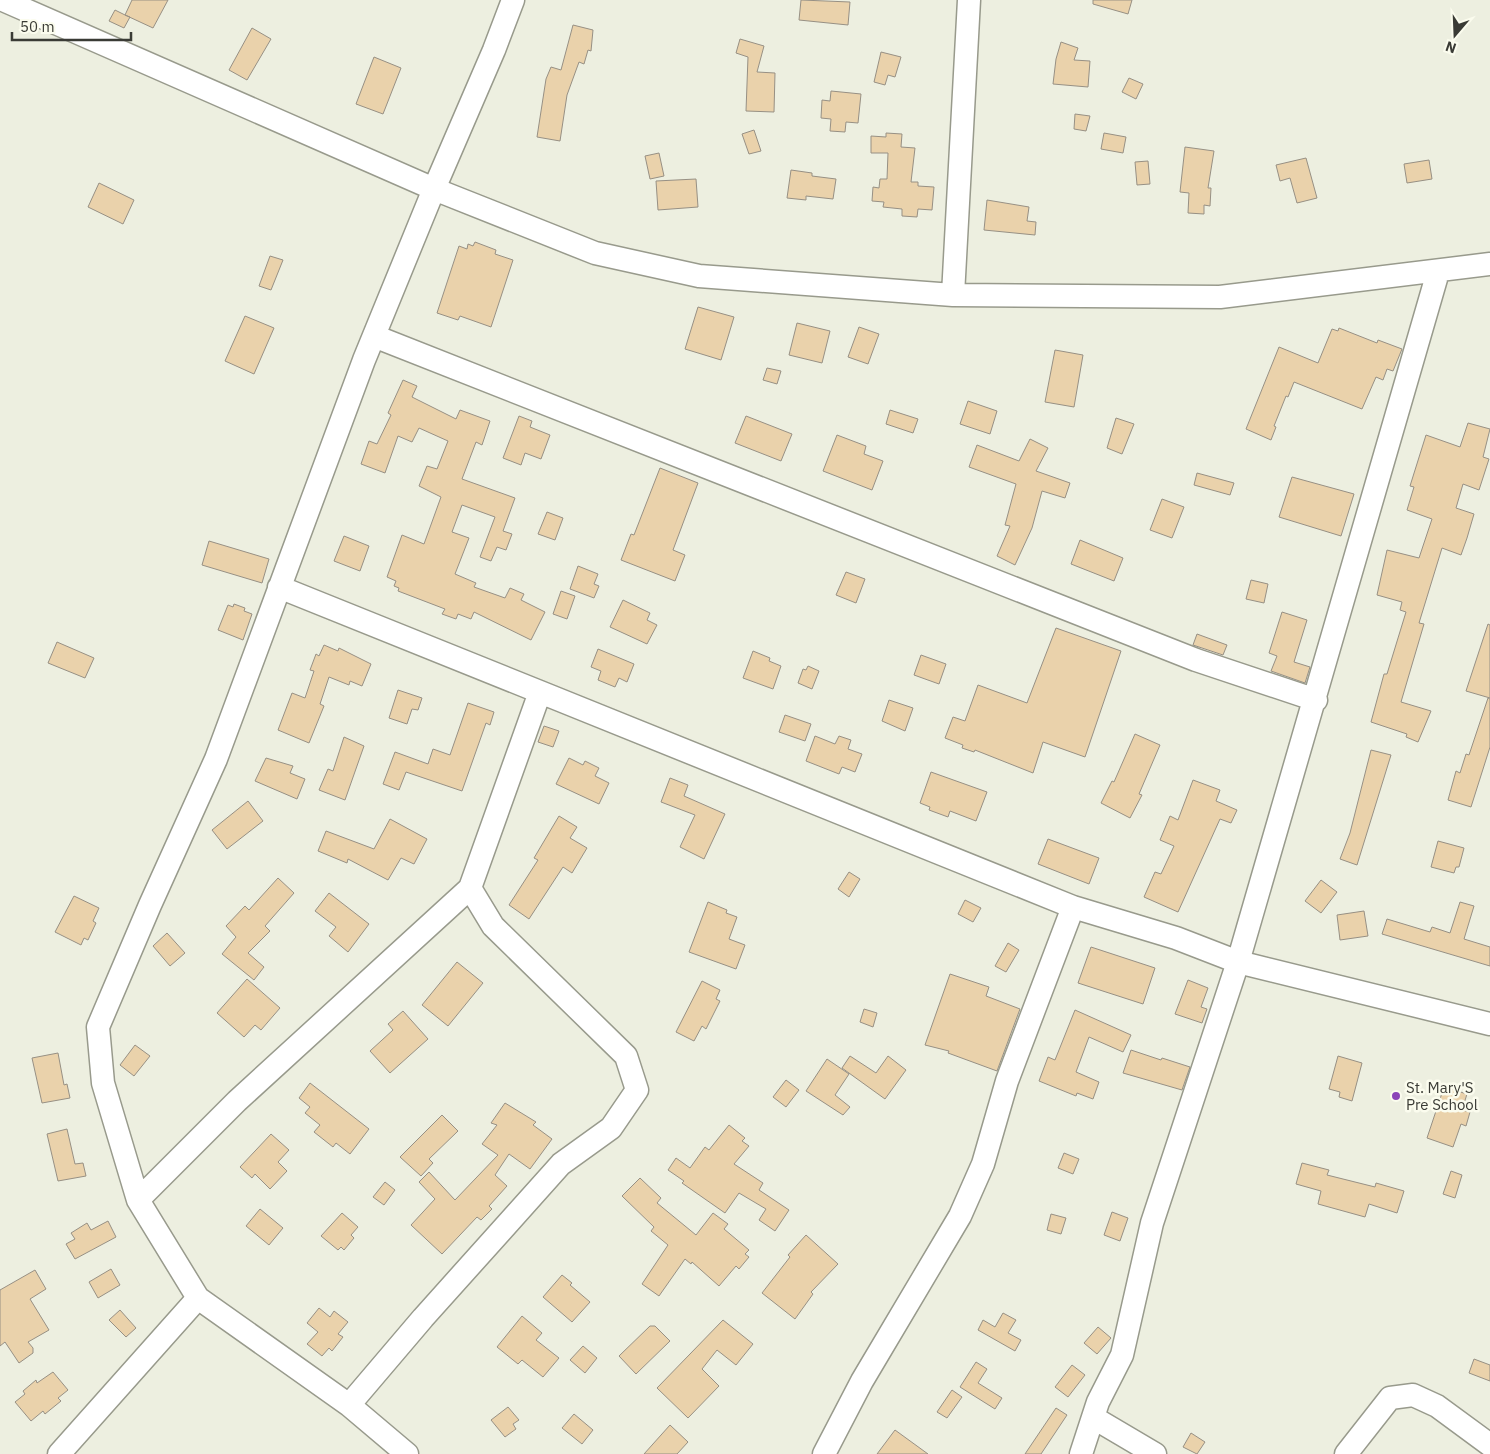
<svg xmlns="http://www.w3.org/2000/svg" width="1490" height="1454" font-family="'IBM Plex Sans',sans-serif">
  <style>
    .building { fill: #ead2ab; stroke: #979084 }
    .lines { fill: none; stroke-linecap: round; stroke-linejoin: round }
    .minor-casing { stroke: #989a8c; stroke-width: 25 }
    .minor { stroke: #fff; stroke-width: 22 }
    .poi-dot { fill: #8c45b8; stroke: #fbfcee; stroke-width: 2 }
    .labels { text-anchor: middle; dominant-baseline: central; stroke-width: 5; stroke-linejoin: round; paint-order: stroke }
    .poi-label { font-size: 15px; fill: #3a3b35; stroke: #fbfcee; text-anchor: start }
  </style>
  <rect width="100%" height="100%" fill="#edefe0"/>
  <path class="building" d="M132,0H168L153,28L125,15L130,17L124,28L109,21L115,10L125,15Z
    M801,0L850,2L848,25L799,20Z
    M1093,0H1132L1128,14L1093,4Z
    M573,25L593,30L591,51L588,50L584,64L579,62L567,95L560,141L537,137L546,79L551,67L561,70Z
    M252,28L271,39L247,80L229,70Z
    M740,39L764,46L757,72L775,73L774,112L746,111L748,57L736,53Z
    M1061,42L1078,48L1074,60L1090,61L1088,87L1053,84L1056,59Z
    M881,52L901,57L895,77L888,75L885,85L874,82Z
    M374,57L401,68L383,114L356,104Z
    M1129,78L1143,84L1136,99L1122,92Z
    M831,91L861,94L858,123L846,122L845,132L830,131L831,119L821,118L822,100L830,101Z
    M1075,114L1090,116L1086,131L1074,129Z
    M754,130L761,151L749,154L742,134Z
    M886,133L902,134L901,147L915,148L911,182H918V186L934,187L932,210L918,209L917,217L902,216V209L883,207L884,202L872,201L873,187L879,188L880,179H887L888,153H871V136L886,137Z
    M1104,133L1126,137L1123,153L1101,149Z
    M1185,147L1214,151L1208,188H1211L1210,206L1204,205V214L1188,213L1189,193L1180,192Z
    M659,153L664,176L650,179L645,156Z
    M1306,158L1317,198L1297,203L1290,178L1280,181L1276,165Z
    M1429,160L1432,179L1407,183L1404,164Z
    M1148,161L1150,184L1137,185L1135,162Z
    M791,170L812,173V176L836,179L833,199L806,196V200L787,198Z
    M696,179L698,207L658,210L656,181Z
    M99,183L134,200L123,224L88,207Z
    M987,200L1029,207L1027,221L1036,222L1035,235L984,230Z
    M475,242L496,250L495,254L513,260L491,327L460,316L458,320L437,313L459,246L467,249L468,244L473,246Z
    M270,256L283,260L271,290L259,286Z
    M698,307L734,317L721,360L685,349Z
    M245,316L274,328L254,374L225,361Z
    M797,323L830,331L822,363L789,355Z
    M859,327L879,334L868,364L848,357Z
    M1339,328L1377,343L1378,340L1402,349L1393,371L1387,369L1383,380L1376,377L1362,409L1294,382L1288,397L1286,396L1274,426L1276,427L1271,440L1246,429L1279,347L1318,363L1332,329L1338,331Z
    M1055,350L1083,355L1074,407L1045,402Z
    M767,368L781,371L777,384L763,380Z
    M403,380L417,386L412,397L456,419L460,410L490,421L482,445L476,442L462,479L515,498L503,531L512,534L506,550L497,547L491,561L480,557L495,517L462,505L452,532L469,538L455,574L476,583L474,587L505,598L510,588L524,594L521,600L545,612L531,640L474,612L471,619L458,614L456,619L442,614L445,609L398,591L399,588L394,586L396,581L387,577L402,535L424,544L441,497L419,486L427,466L437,469L448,441L419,428L412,442L398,436L385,473L361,464L369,441L377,444L391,415L388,413Z
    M968,401L997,411L990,434L960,424Z
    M890,410L918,419L913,433L886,424Z
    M519,416L532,421L530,427L550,435L541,459L525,453L521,465L503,458Z
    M746,416L792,434L781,461L735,443Z
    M1116,418L1134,424L1122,454L1107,448Z
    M1468,423L1490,429L1483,457L1489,459L1479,490L1463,484L1456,508L1474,514L1467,538L1461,555L1442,548L1419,623L1424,624L1401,702L1431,711L1418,742L1406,737L1407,734L1371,722L1384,674H1387L1406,612L1400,610L1402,602L1377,595L1387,550L1419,558L1432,519L1407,510L1414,487L1410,486L1426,435L1460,447Z
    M837,435L866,446L864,454L883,461L872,490L823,471Z
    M1030,439L1048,448L1036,471L1070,483L1065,498L1042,491L1032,528L1015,565L997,556L1010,526L1005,525L1016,484L969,467L977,445L1019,461Z
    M660,468L698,483L673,550L685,555L675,581L621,560L631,534L634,535Z
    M1197,473L1234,483L1230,495L1194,485Z
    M1292,477L1354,494L1341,536L1279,517Z
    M1162,499L1184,507L1172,538L1150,530Z
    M547,512L563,518L555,540L538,534Z
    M344,536L369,546L360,571L334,561Z
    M1080,540L1123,558L1114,581L1071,564Z
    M209,541L269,559L262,583L202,565Z
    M578,566L598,574L594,584L599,586L594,598L570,589Z
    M846,572L865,579L856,603L836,595Z
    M1251,580L1268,584L1264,603L1246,599Z
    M561,591L575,596L567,619L553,614Z
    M623,600L650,613L647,620L657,625L647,644L610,627Z
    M234,604L245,608L244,611L252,614L243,640L218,630L228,605L233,607Z
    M1282,612L1307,620L1294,662L1310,667L1305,683L1271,671L1277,656L1269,653Z
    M1488,624L1490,625V698L1466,691Z
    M1056,628L1121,651L1085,757L1043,742L1033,773L975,750L974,752L962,748L963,745L945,738L953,717L965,721L978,685L1027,703Z
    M1197,634L1227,645L1223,655L1193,645Z
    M57,642L94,658L85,678L48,663Z
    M324,645L338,651L339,648L371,664L362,686L350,681L349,685L329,677L320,704L324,706L309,743L278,730L292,693L305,698L314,671L310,670L316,654L319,656Z
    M598,649L634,664L627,682L619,678L615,687L598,680L601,671L591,667Z
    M753,651L770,658L769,661L781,666L773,689L743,678Z
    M921,655L946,664L939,684L914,675Z
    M808,666L819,671L812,689L798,683L803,669L806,670Z
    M398,690L422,698L418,710L412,709L407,724L389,718Z
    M1488,698L1490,699V747L1471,807L1448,800L1456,771L1460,773L1466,754L1469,755Z
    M889,700L913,708L905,731L882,721Z
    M468,703L494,712L490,725L486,723L462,791L406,772L399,790L383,784L395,752L428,764L433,749L450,755Z
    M785,715L811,724L805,741L779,732Z
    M544,726L559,731L553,747L538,742Z
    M1135,734L1160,745L1139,794L1142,795L1130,818L1101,803L1112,781L1114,782Z
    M815,736L835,744L839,736L851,740L848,749L862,754L855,772L842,767L839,774L806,761Z
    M344,737L364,746L345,800L319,790L328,769L333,771Z
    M1371,750L1391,755L1357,865L1340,859L1350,833Z
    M266,758L293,766L290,773L305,779L297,799L255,781Z
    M569,758L583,765L585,761L599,768L595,776L609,783L599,804L556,784Z
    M931,772L987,792L976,821L950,811L948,817L929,810L930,807L920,803Z
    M670,778L688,785L684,796L725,814L704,859L680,847L695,815L661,802Z
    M1193,780L1220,790L1216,801L1237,810L1231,823L1220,819L1178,912L1144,897L1155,872L1161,874L1174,846L1160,840L1170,816L1178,820Z
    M248,801L263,821L227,849L212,830Z
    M559,816L577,827L570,838L587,848L572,873L563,867L529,919L509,905L538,860L534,858Z
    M390,819L427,839L414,864L401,858L388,880L348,859L347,863L318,851L326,831L374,849Z
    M1048,839L1099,858L1089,884L1038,864Z
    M1438,841L1464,848L1459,867H1456L1454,873L1431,867Z
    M849,872L860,879L849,897L838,889Z
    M278,878L294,893L265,926L270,931L248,953L264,967L254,980L222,954L236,937L226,926L245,906L249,910Z
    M1321,880L1337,892L1321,913L1305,901Z
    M329,893L369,924L348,952L329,936L336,927L315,911Z
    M74,896L99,908L93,921L96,923L88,940L84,938L81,945L55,932Z
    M965,900L981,908L973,922L958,914Z
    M708,902L727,910L726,913L737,917L729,939L745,945L736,969L689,952Z
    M1460,902L1474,906L1464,939L1490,947V966L1382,934L1387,919L1430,932L1432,927L1450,933Z
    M1364,911L1368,936L1340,940L1337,915Z
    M167,933L185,953L170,966L153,946Z
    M1008,943L1019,950L1006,972L995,966Z
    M1091,947L1155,968L1143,1004L1078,983Z
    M457,962L483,983L448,1026L422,1005Z
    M950,974L989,987L986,996L1020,1009L997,1071L948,1053L949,1051L925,1045Z
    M247,979L280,1008L261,1030L255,1025L244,1037L217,1013Z
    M1188,980L1208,988L1201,1007L1207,1009L1202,1023L1175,1014Z
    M702,981L720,990L716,999L720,1001L706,1029L702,1026L694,1041L676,1032Z
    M864,1009L877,1013L873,1027L860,1022Z
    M1075,1010L1131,1035L1123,1052L1089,1037L1076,1072L1099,1082L1093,1099L1077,1093L1076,1096L1039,1081L1048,1057L1055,1060Z
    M403,1011L428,1039L390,1073L370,1051L393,1030L388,1024Z
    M135,1045L150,1056L134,1076L120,1065Z
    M1131,1050L1161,1060L1162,1058L1190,1067L1182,1090L1123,1073Z
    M58,1053L64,1085L67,1084L70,1098L42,1103L32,1058Z
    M850,1056L876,1073L888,1056L906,1070L885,1099L842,1068Z
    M1338,1056L1362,1063L1352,1101L1339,1097L1340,1092L1329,1089Z
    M827,1059L849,1074L835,1095L850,1107L843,1115L806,1091Z
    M786,1080L799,1090L786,1107L773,1097Z
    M310,1083L369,1129L350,1154L336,1143L333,1147L314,1132L320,1125L305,1113L310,1107L299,1098Z
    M1444,1087L1467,1094L1462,1110L1470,1112L1466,1126L1461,1124L1453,1147L1427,1138Z
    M505,1103L536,1122L533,1125L552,1139L530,1169L509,1154L495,1175L507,1186L489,1206L492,1209L481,1220L477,1217L442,1254L411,1225L435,1199L419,1182L429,1172L455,1200L498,1155L482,1144L497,1125L491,1123Z
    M442,1115L458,1131L429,1159L433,1163L421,1176L400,1157Z
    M729,1125L745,1138L742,1141L749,1146L734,1164L763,1183L759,1190L789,1210L775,1231L759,1220L766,1209L739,1193L725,1213L682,1183L684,1181L668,1170L676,1158L690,1168L705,1147L709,1150Z
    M67,1129L75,1164L83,1163L86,1176L58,1181L47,1134Z
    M271,1134L289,1150L278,1162L287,1171L270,1189L255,1174L252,1178L240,1167Z
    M1064,1153L1079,1159L1073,1174L1058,1168Z
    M1302,1163L1329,1170L1327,1175L1375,1187L1376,1183L1404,1191L1397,1213L1369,1204L1365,1217L1318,1204L1321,1191L1296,1184Z
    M1451,1171L1462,1175L1455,1198L1443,1194Z
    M640,1178L661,1198L657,1203L696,1235L713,1213L728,1224L724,1229L749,1250L745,1254L749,1257L739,1269L736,1266L719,1286L692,1262L691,1264L685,1259L659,1296L642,1284L668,1245L651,1231L654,1227L622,1196Z
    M385,1182L395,1190L384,1205L373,1197Z
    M260,1209L283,1228L269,1245L246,1226Z
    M1112,1212L1128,1218L1120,1241L1104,1235Z
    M342,1213L358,1227L351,1235L354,1238L344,1250L341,1247L338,1250L321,1236Z
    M1051,1214L1066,1218L1061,1234L1047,1230Z
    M108,1221L116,1237L75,1259L66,1244L75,1239L71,1233L87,1223L91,1230Z
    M806,1235L838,1264L811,1292L813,1294L795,1319L762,1293L790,1257L788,1255Z
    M111,1269L120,1285L98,1298L89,1282Z
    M35,1270L46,1289L30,1299L49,1330L28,1342L33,1348V1353L19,1363L5,1342L0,1346V1290Z
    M562,1275L572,1283L570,1285L590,1302L572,1322L543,1297Z
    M319,1308L330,1317L334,1311L348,1322L338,1334L343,1337L332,1351L329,1348L322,1356L307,1344L318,1332L307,1323Z
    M120,1310L136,1328L126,1337L109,1320Z
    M1003,1313L1016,1320L1008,1333L1021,1340L1015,1351L978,1330L983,1320L995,1327Z
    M522,1316L542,1333L536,1340L559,1358L543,1377L522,1360L518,1364L497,1347Z
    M723,1320L753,1344L736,1365L717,1350L702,1369L719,1386L688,1418L657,1388Z
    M650,1326H655L670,1341L636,1374L619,1356Z
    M1098,1327L1111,1338L1097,1354L1084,1343Z
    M583,1346L597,1358L585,1373L570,1360Z
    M1474,1359L1490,1365V1381L1469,1373Z
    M976,1362L987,1369L978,1383L1002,1398L995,1409L960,1387Z
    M1072,1365L1085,1375L1068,1397L1055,1387Z
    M53,1372L68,1390L58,1398L61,1401L45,1414L43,1411L31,1421L15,1402L25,1394L23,1391L36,1380L37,1383Z
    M952,1390L962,1397L947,1418L937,1412Z
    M508,1407L519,1420L513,1424L516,1429L505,1437L491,1420Z
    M1056,1408L1067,1415L1041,1454H1025Z
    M574,1414L593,1430L582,1444L562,1428Z
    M670,1425L688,1442L677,1454H644Z
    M895,1430L928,1454H877Z
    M1191,1433L1205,1442L1197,1454L1183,1447Z"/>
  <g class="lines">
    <g class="minor-casing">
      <path id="minor" d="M3,0L434,189L364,360L216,759L150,905L98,1027L103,1083L138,1200L198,1298L349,1405L407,1454
        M513,0L494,50L434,189L595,253L699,276L953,295L1220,297L1490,264
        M1438,272L1238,962L1490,1024
        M953,295L969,0
        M374,336L1196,660L1316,700
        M279,587L540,692
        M138,1200L237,1101L470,888
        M349,1405L423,1318L561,1164L611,1128L637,1090L626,1056L493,926L470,888L540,692L1073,907
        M1094,1418L1155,1454
        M59,1454L198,1298
        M824,1454L862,1381L960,1216L983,1164L1007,1081L1073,907L1176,938L1238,962L1152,1223L1122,1355L1098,1402L1081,1454
        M1346,1454L1390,1398L1413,1395L1437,1406L1490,1445"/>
    </g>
    <use href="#minor" class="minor"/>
  </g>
  <circle class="poi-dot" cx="1396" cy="1096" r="5"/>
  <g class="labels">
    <g class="poi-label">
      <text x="1406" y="1087">St. Mary'S<tspan x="1406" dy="17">Pre School</tspan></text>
    </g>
  </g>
  <g transform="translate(1455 35) rotate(199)" stroke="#fbfcee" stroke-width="4" paint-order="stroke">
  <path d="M0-4L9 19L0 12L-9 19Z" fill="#3a3b35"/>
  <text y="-8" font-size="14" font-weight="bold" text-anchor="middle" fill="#3a3b35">N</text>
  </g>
  <path d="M12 32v8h119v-8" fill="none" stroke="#3a3b35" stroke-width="2.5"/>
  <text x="20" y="32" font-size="15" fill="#3a3b35" stroke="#fbfcee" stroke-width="4" paint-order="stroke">50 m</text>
</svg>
